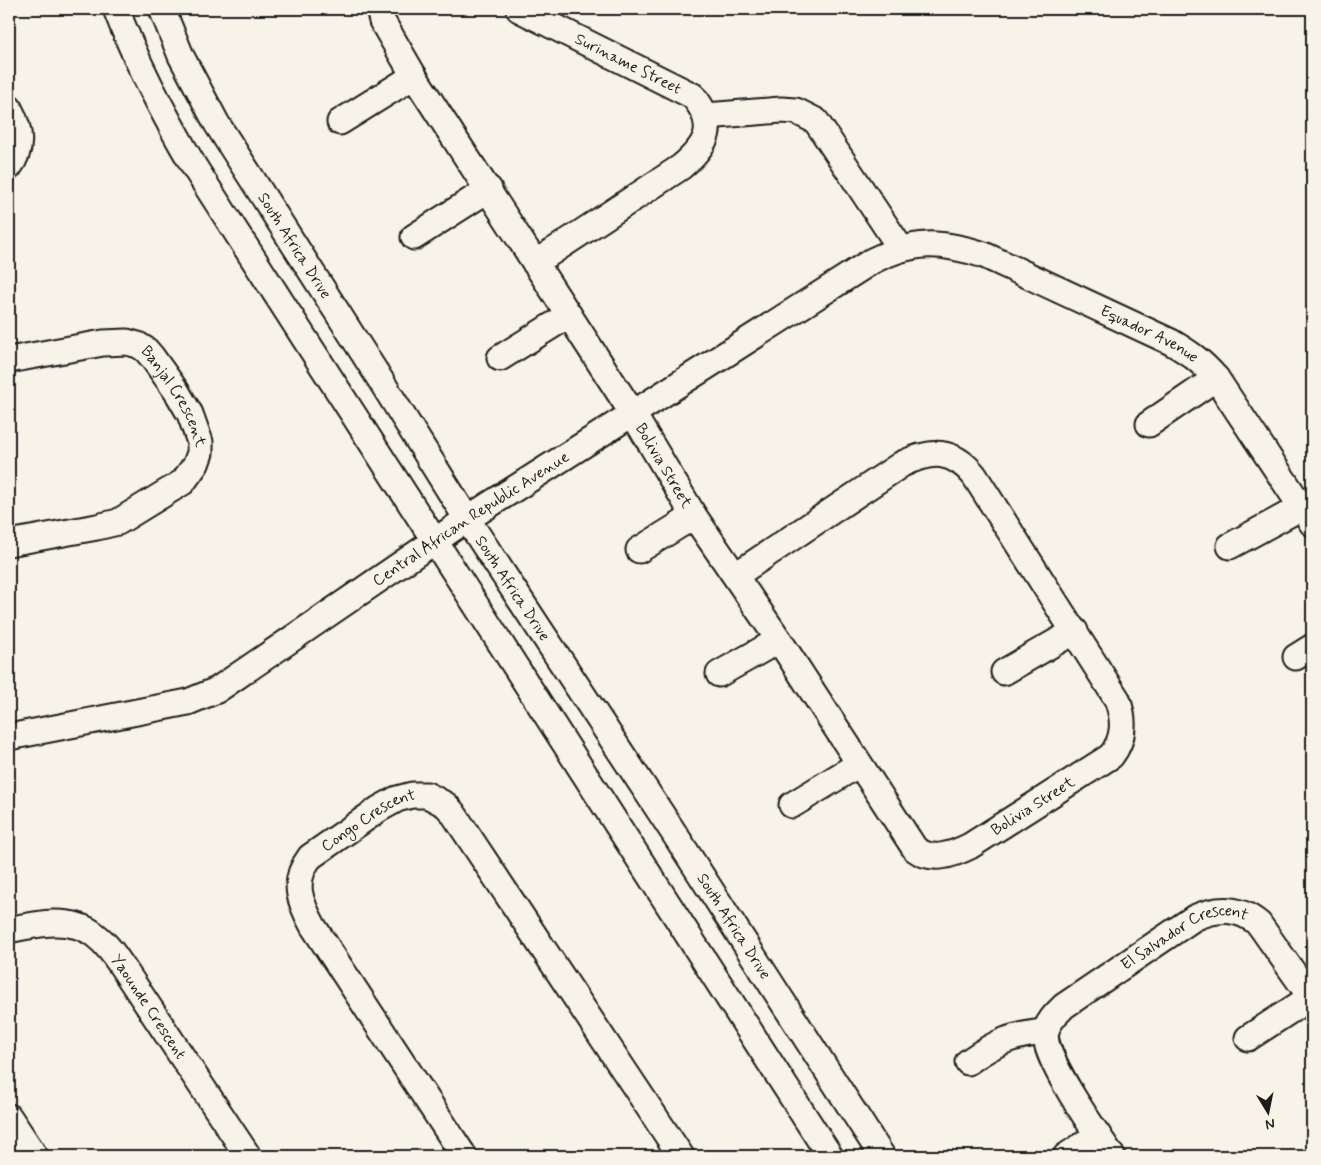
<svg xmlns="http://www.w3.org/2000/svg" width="1321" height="1165" font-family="Mynerve,sans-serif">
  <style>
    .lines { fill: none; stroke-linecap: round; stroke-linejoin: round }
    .minor-casing { stroke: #1c1c1c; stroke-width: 29 }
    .minor { stroke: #f7f3e8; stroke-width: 25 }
    .labels { text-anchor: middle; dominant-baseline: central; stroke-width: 4; stroke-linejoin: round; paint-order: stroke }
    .street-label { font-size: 16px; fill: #1c1c1c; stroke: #f7f3e8 }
  </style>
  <rect width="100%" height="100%" fill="#f7f3e8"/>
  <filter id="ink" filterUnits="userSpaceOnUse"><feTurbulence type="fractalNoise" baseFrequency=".02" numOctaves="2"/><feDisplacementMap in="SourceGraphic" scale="10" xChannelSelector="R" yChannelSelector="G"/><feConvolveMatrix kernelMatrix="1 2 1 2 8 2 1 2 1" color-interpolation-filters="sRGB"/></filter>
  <g filter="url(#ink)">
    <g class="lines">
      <g class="minor-casing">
        <g id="minor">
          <path d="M116,9C137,64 165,117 195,168L830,1156"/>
          <path id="s1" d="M162,9L181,56L217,124L378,376L467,519L672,830L882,1156"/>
          <path id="s2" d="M379,9L382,21L414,76L633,414L694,516L779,640L915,849C932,862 952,855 970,846L1111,756C1125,738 1125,720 1117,699L974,475C952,449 932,450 902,464L736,575"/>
          <path id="s3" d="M519,9L693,96C718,126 708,144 681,167L535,263"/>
          <path d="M9,108C20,128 24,148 9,167"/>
          <path d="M706,116L781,110L796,111L816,121L901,249"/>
          <path d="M340,122L414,76"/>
          <path d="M414,237L489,189"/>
          <path d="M500,358L569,315"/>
          <path id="s4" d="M9,360L103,343L127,342L138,345L146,350L152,357L177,392L190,414L200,442V453L196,464L183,482L118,522L97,527L9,543"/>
          <path d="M1149,424L1216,378"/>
          <path d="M1230,546L1302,507"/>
          <path d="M639,550L694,516"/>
          <path d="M1296,657L1312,647"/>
          <path d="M1004,672L1075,631"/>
          <path d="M719,674L779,640"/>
          <path id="s5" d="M9,737L188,702L217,690L467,519L872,261C914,240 940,241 984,255L1171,342C1190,353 1201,361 1216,378L1312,523"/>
          <path d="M792,805L859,764"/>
          <path id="s6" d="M9,930C36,924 71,916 95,935C107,944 115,956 123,968L248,1156"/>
          <path d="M1248,1038L1311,997"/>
          <path d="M968,1062C996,1042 1012,1035 1045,1032"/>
          <path d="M9,1117L35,1156"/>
          <path id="s7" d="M464,1156L313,926C300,902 291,882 310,857L379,809L397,799L412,795H427L446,805L453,813L681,1156"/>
          <path d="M1066,1156L1098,1135"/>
          <path id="s8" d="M1112,1156C1097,1134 1040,1054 1046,1031C1048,1021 1057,1013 1064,1006L1194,918C1218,907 1239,907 1259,924L1312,999"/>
        </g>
      </g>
      <use href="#minor" class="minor"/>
    </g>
  </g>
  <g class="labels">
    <g class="street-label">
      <text stroke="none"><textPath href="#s3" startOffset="122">Suriname Street</textPath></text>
      <text stroke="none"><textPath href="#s1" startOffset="272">South Africa Drive</textPath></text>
      <text stroke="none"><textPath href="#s5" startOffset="1296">Equador Avenue</textPath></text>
      <text stroke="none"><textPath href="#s4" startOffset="195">Banjal Crescent</textPath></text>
      <text stroke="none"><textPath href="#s2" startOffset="539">Bolivia Street</textPath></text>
      <text stroke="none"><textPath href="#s5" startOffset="520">Central African Republic Avenue</textPath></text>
      <text stroke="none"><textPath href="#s1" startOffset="678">South Africa Drive</textPath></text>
      <text stroke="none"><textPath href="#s2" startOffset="1130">Bolivia Street</textPath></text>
      <text stroke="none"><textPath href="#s7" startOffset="419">Congo Crescent</textPath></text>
      <text stroke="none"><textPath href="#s1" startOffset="1082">South Africa Drive</textPath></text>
      <text stroke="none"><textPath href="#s8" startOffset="316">El Salvador Crescent</textPath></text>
      <text stroke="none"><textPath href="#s6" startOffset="179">Yaounde Crescent</textPath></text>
    </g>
  </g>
  <rect width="1321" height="1165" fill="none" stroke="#f7f3e8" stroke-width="30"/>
  <rect x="15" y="15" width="1291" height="1135" fill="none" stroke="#1c1c1c" stroke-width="2" filter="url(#ink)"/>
  <g transform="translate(1268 1112) rotate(170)" stroke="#f7f3e8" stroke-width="4" paint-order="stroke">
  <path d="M0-4L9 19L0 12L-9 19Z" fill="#1c1c1c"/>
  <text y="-8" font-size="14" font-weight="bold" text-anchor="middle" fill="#1c1c1c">N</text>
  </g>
</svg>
